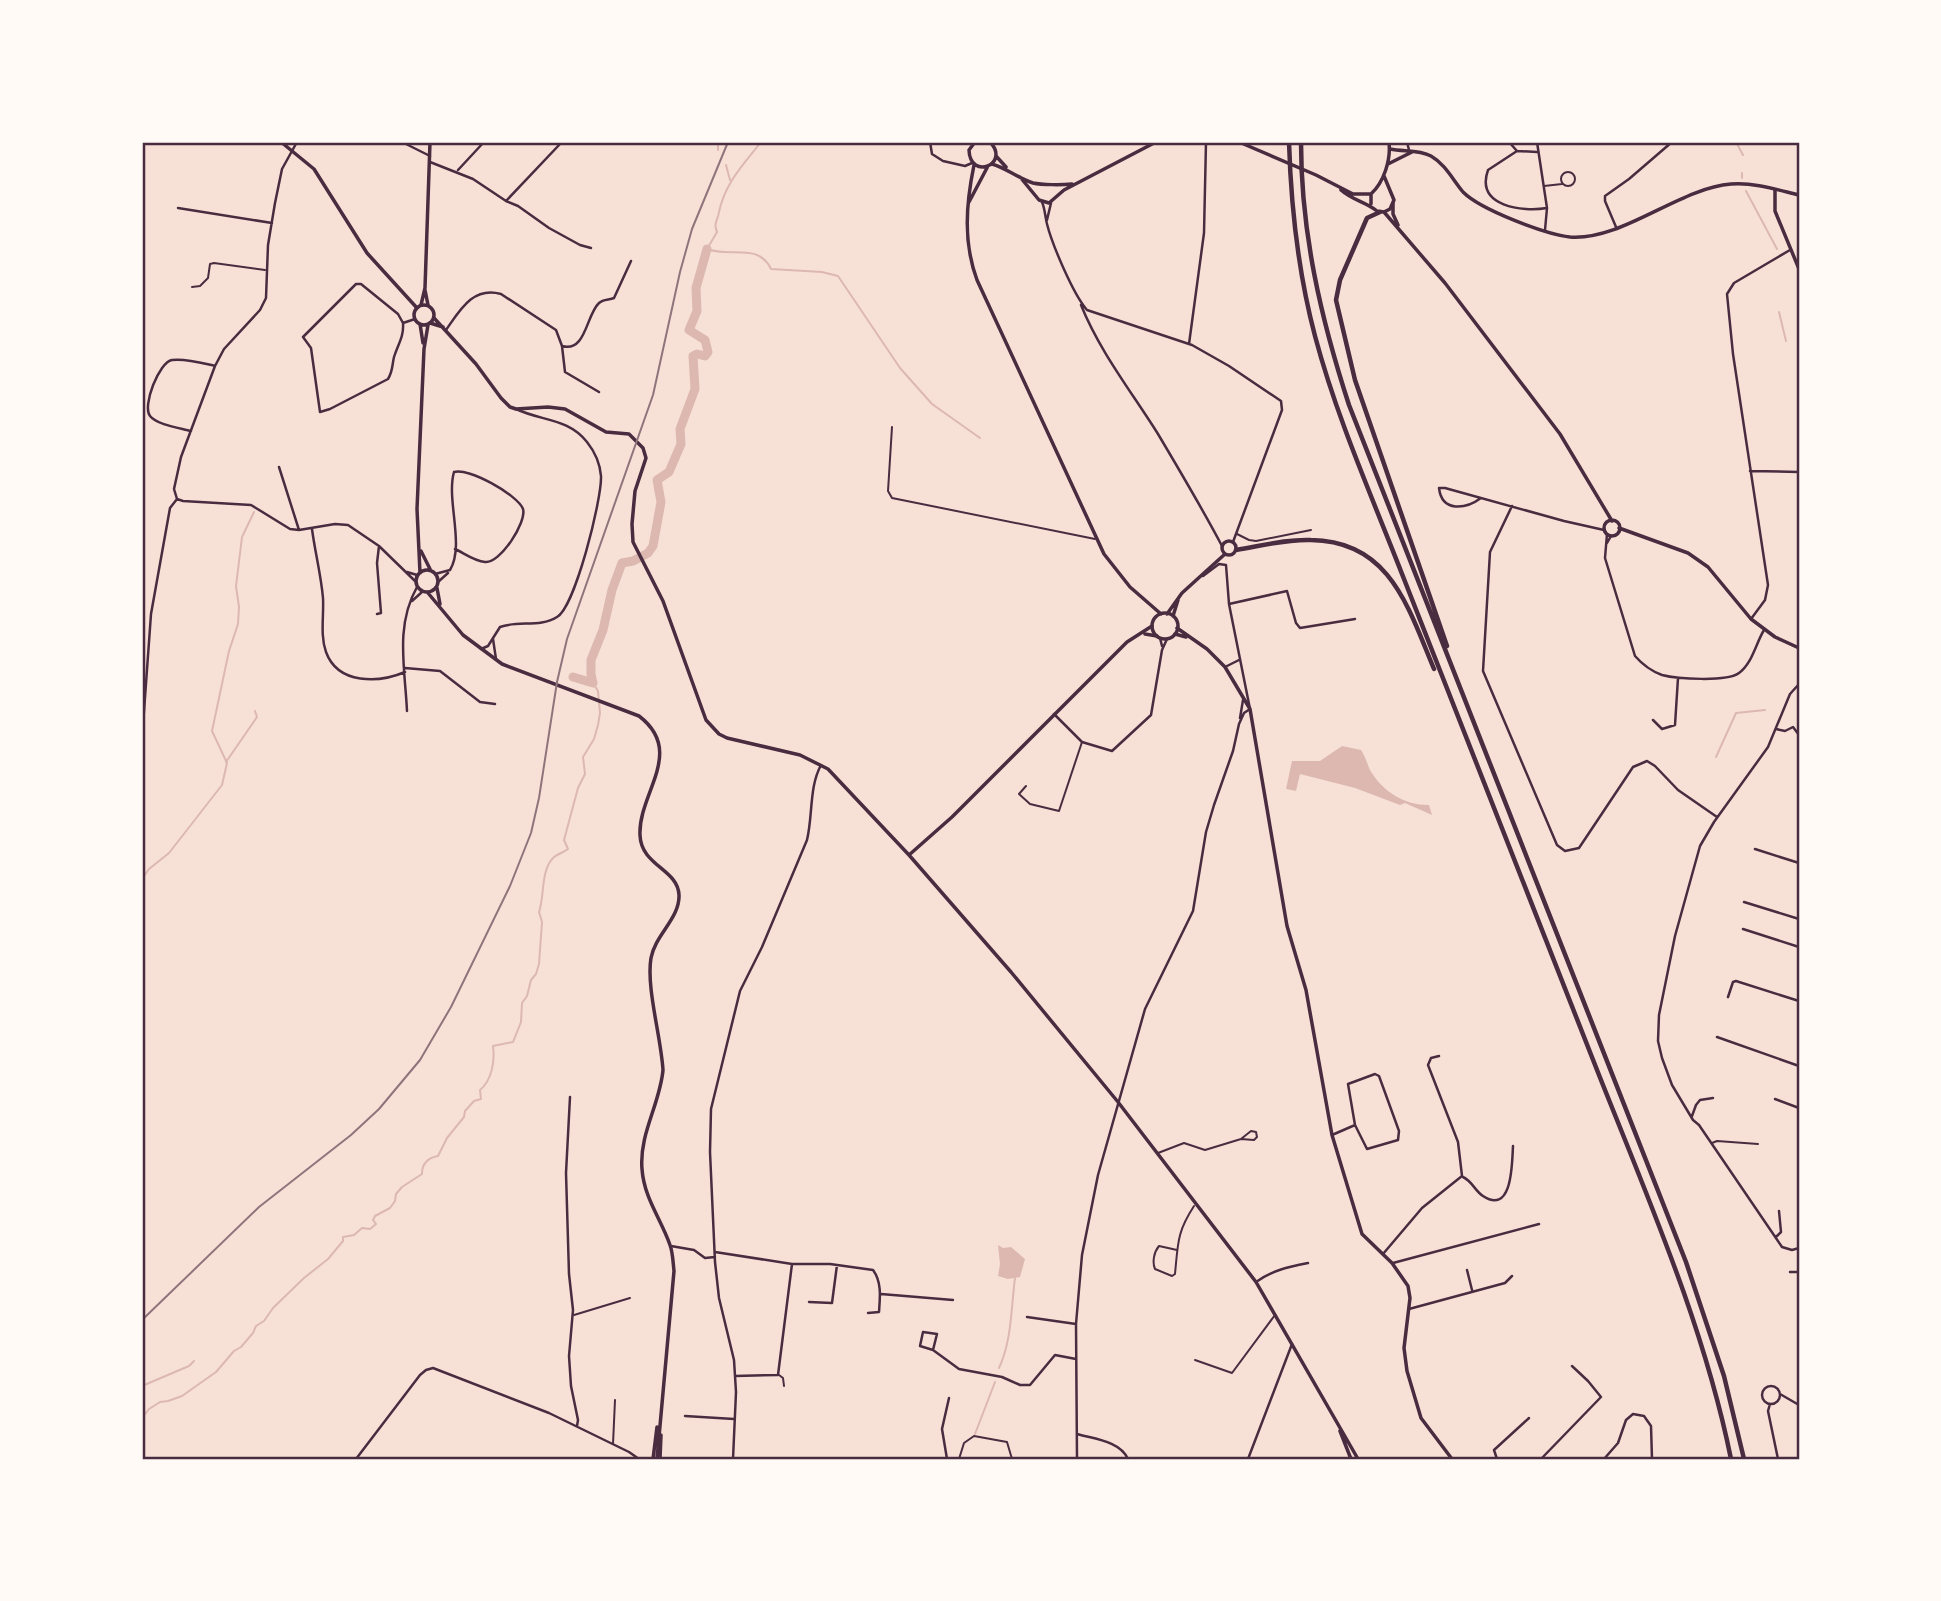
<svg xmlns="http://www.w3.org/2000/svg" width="1941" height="1601" font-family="Manrope,sans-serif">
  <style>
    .water { fill: #dcb8b0 }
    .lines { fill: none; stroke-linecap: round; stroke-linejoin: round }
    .stream { stroke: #dcb8b0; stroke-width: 2 }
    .river { stroke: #dcb8b0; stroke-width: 9 }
    .service { stroke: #4a2c40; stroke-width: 2 }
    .pedestrian { stroke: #4a2c40; stroke-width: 2 }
    .minor { stroke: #4a2c40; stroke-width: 2.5 }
    .tertiary { stroke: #4a2c40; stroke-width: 3.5 }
    .secondary { stroke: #4a2c40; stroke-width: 3.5 }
    .trunk { stroke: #4a2c40; stroke-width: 4.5 }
    .rail { stroke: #8f747c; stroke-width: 2 }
    .neatline { fill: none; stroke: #4a2c40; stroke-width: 2.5 }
  </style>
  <rect width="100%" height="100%" fill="#f7e1d7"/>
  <path class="water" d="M1342,746L1361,750C1365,756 1367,763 1370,770C1383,792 1404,805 1429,805L1432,815L1405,803L1400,805L1355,788L1300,774L1296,791L1286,789L1292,761H1320Z
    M998,1245L1003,1248L1011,1247L1025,1259L1020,1277L1008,1279L998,1276L1000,1264Z"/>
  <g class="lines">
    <path class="stream" d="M718,142V150
      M761,142C743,165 725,183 719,212C718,220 713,223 717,232L707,249C730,258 758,242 771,269L822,272L838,276L900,368L932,404L980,438
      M1736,142L1743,155
      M726,165L730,180
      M1742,178V173
      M1746,191L1777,249
      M1779,312L1786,341
      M1716,757L1736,713L1765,710
      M226,762L257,717L255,711
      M142,879L149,869L169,853L222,785L227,763L212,731L229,651L238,624L239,607L236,586L242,537L254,512
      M999,1368C1012,1340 1011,1308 1015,1278
      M142,1386L189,1366L194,1361
      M142,1418L149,1409L160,1402L168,1401L182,1396L216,1372L234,1351L241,1347L253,1333L256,1326L264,1321L273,1308L304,1278L328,1259L343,1241V1237L354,1235L362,1228L370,1229L376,1224L373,1220L375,1216L390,1208L395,1201L396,1194L402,1187L422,1174C422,1164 427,1158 438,1156L447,1138L464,1117L465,1111L474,1101L481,1099L480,1090C492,1080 495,1061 493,1046L513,1042L521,1022L522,1003L527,996L531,980L536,974L539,964L542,922L539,912C545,896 540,870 554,857C558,854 564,852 568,849L564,840L578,788L585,774L583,757L594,739L598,725L600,713L598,691L593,683
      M975,1434L995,1382"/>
    <path class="river" d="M573,677L593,683
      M593,683L591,674V660L603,630L612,590L622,563L633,561L648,553L653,546L661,502L657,480L669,472L681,444L680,429L695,389L693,356L697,354L705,356L708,352L705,340L689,330L697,311L696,288L707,249"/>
    <path class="service" d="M192,287L200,286L208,278L210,264L214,263L265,270
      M892,427L888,491L892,498L1095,539
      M1237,534L1249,540L1256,541L1311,530
      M1026,786L1019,794L1030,804L1059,811L1082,742
      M1712,1143L1717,1141L1758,1144
      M1158,1153L1184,1143L1205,1150L1241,1139L1254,1140L1257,1137L1256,1132L1251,1131L1241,1139
      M1177,1250L1159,1246C1154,1252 1152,1262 1155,1269L1172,1276L1175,1274C1178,1243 1177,1232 1194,1206
      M574,1315L630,1298
      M1195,1360L1232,1373L1275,1315
      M779,1375L783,1378L784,1386
      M613,1444L615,1400
      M904,1459H906
      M959,1459L964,1443L974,1436L1007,1442L1012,1459"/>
    <path class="pedestrian" d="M1561 179a7 7 0 1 1 14 0a7 7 0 1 1-14 0Z
      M1544,186L1562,184"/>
    <path class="minor" d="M402,142L430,156
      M930,142L932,154L943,161L965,166L972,163
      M1407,142L1409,150
      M1509,142L1517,151L1537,152
      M1537,142L1547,208L1545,230
      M1517,151L1488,170C1475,207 1523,212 1547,208
      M430,162L473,179L506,201L518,206L549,228L580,245L591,248
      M458,170L484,142
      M506,201L560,144L558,142
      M1042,202C1045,209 1045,216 1047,224C1052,244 1073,294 1087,310L1192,345L1229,366L1281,401L1282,410L1233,542
      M178,208L272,223
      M1047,220L1051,203
      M1616,227L1605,201V196L1629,179L1672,142
      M1081,305C1100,352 1131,391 1158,434C1180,471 1202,508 1222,546
      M403,323L398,314L361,284H356L303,337L311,348L320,412L330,409L388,379C393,371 392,365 394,357C398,344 404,337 403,323L415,319
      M446,330C460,310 473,286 501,294L556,330L562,346C586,353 586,315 599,303C603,299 609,300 614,298L631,261
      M1189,344L1204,233L1206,142
      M562,346L565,372L599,392
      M191,431C180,428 157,425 150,416C142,406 159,362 172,360C185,358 202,363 215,366
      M279,467L299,530
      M1750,471L1799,472
      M1481,498C1466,509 1442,513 1439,488H1445L1564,521L1604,530
      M177,499L174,489L181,457L215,366L224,349L260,310L266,298L268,245L275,203L282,169L297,142
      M177,499L183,501L251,505L290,529L299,530L335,524L348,525L379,546L415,581
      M1512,506L1490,552L1483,671L1557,845L1565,851L1579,848L1633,767L1647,761L1655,766L1678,790L1717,817
      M312,529C315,552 321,575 323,598C324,616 320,635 326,652C338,685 379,683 405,672
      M1607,534L1605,558L1635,656C1642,664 1651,671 1662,675C1677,679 1727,682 1739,673C1752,664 1756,643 1764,630
      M1607,543L1611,536
      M407,572L417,575
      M435,574L450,570C465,545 446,500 454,472C468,467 518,495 523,509C527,522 500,564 485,562C474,561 464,553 455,549
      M438,582L448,573
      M412,601L422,592
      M1229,604L1287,591L1296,623L1300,628L1355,619
      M377,614L381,613L377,563L379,546
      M1751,619L1765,600L1768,585L1733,354L1727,294L1734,283L1790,250
      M1160,638L1162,646
      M493,639L496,659
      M481,649L488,646L500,627C518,620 540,628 557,617C575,607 602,499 601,476C600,464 595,452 587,442C568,418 541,421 516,409
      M1225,667L1239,660
      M405,668L440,671L480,702L495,704
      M1799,684L1790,694L1768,747L1714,822L1700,846L1675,936L1659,1015L1658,1041L1662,1058L1672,1085L1693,1120L1699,1125L1782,1247L1792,1250L1799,1248
      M407,711C405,668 395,626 417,587
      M1054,714L1082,742L1112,751L1151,715L1162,650L1167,639
      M1240,718L1243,700
      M1653,720L1662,729L1675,725L1678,678
      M1776,729L1785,731L1793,727L1799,735
      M142,739L151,614L170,508L177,499
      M1755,849L1799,863
      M1744,902L1799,919
      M1743,929L1799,947
      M1728,997L1733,982L1736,981L1799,1001
      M1717,1037L1799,1066
      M570,1097L566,1173L569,1274L573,1310L569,1356L571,1386L578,1420L577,1426
      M1775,1099L1799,1108
      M1692,1116L1696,1105L1700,1100L1713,1098
      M1332,1135L1355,1125L1367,1149L1398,1140L1399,1131L1379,1076L1375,1074L1348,1084L1355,1125
      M1463,1177C1472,1181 1475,1191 1483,1196C1513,1216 1512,1161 1513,1146
      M1776,1237L1781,1232L1779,1211
      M671,1246L694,1250L705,1258L715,1257
      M715,1252L792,1264H830L873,1270C882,1282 880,1298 879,1312L868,1313
      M1383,1254L1422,1208L1462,1176L1458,1142L1428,1065L1431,1058L1439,1056
      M1393,1263L1539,1224
      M1467,1270L1472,1290
      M1790,1272H1799
      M1256,1282C1273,1270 1288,1267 1308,1263
      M881,1294L953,1300
      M809,1302L832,1303L837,1265
      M1409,1309L1505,1283L1512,1276
      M1027,1317L1076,1324
      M933,1350L920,1346L923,1332L937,1334L933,1350L959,1369L1002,1377L1020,1385H1030L1055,1355L1076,1359
      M735,1376L778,1375L792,1264
      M1762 1395a9 9 0 1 1 18 0a9 9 0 1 1-18 0Z
      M1780,1394L1799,1405
      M1770,1404L1768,1411L1778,1459
      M685,1416L734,1419
      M1077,1434C1094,1439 1120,1441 1128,1459
      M356,1459L420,1375L426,1370L433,1368L549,1413L629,1452L639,1459
      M733,1459L736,1392L734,1360L719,1298L715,1262L710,1152L711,1109L740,991L762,947L807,840C813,815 809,787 821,765
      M947,1459L942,1429L949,1398
      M1077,1459L1076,1324L1082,1255L1098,1175L1145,1009L1193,911L1206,832L1214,805L1233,751L1239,724L1244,713L1250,709L1229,604L1226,565L1219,564L1203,576
      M1248,1459L1292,1344
      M1497,1459L1494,1450L1529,1418
      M1541,1459L1601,1397L1588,1381L1572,1366
      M1604,1459L1618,1443L1626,1420L1633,1414L1644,1416L1651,1426L1652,1459"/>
    <path class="tertiary" d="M281,142L314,169L367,253L417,308
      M1775,190V211L1799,269
      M1393,203V214L1398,225
      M1384,212L1445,283L1560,434L1612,521
      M425,290L428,305
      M421,305L425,288L430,142
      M434,318L476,364L501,398L510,407L516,409L548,407L565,409L606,432L629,434L643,448L646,458L635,491L632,524L633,542L663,601L706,720L719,734L727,738L800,755L828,769L909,855L1011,972L1118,1102L1256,1282L1358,1459
      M430,323L443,327
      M1604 528a8 8 0 1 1 16 0a8 8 0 1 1-16 0Z
      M1619,528L1688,553L1708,567L1751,619L1775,637L1799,648
      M1177,628L1207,649L1225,667L1250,709L1287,926L1306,990L1332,1135L1362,1234L1392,1263L1408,1286L1410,1298L1404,1348L1407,1371L1421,1418L1452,1459
      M1145,634L1157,636
      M1175,634L1186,637
      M909,855L952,817L1127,642L1152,626
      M1340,1431L1351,1459"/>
    <path class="secondary" d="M975,142L969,150C970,181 1011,164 990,142
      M1239,142L1316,175L1353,194H1371
      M1390,149C1404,152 1418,149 1431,156C1445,164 1453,180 1463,192C1481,210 1545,234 1570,237C1622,241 1679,188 1731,184C1754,182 1778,190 1799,195
      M996,156L1006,167
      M992,164C1006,168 1018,178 1033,183C1042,185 1062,185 1072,184
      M1388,164L1412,152
      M974,165C966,204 963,242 977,280L1104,554L1130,587L1161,614
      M1020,177L1039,200L1049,203L1064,190L1156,142
      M1341,190C1352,200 1366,202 1377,211L1384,212L1390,209L1394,200L1384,176
      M969,202L988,166
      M1371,204V194C1384,182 1391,160 1389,142
      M414 315a10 10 0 1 1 20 0a10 10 0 1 1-20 0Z
      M420,324L423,343
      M1222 548a7 7 0 1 1 14 0a7 7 0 1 1-14 0Z
      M421,551L430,569
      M416 581a11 11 0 1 1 22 0a11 11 0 1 1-22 0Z
      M420,573L417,509L424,349L428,325
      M437,588L440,604
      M428,593L463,635L502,664L639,716C686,752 638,793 640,835C641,866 678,869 679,895C680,918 655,935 651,958C646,987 661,1037 663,1070C660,1104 639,1134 642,1169C644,1198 661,1219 670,1245C673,1253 673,1263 674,1271L657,1459
      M1152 626a13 13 0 1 1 26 0a13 13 0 1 1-26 0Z
      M1167,614L1182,593L1225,554
      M1173,616L1178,600
      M653,1459L657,1427
      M660,1459L661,1435"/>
    <path class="trunk" d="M1289,142C1291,207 1298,272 1315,336C1337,419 1373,499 1404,579C1468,745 1534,910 1599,1075C1649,1201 1704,1326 1731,1459
      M1301,142C1301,233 1321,319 1349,405L1686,1262L1724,1376L1744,1459
      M1380,212L1367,218L1340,280L1336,300L1355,380L1447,646
      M1236,550C1261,546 1286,539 1311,540C1390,541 1408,607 1434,669"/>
    <path class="rail" d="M142,1320L259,1207L351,1135L379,1109L420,1060L451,1007L510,886L531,833L539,798L557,682L567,639L653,395L680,272L692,229L728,142"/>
  </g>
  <rect width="1941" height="1601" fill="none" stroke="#fffaf5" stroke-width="287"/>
  <rect x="144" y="144" width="1654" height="1314" class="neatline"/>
</svg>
